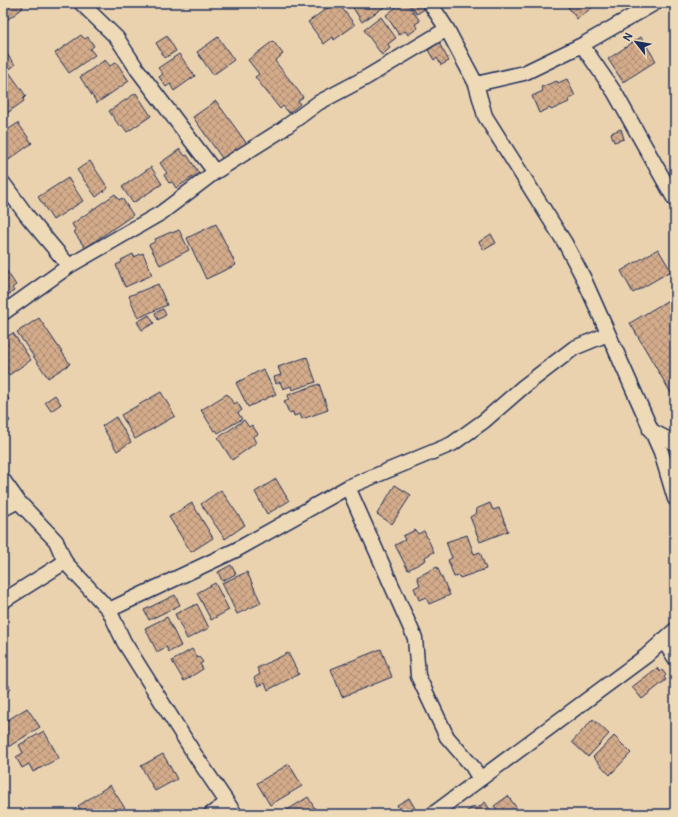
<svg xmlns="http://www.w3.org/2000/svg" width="678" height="817" font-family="Pangolin,sans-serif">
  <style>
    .building { fill: url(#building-cross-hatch); stroke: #1b2f5e }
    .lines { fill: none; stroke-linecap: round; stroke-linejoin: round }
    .street-casing { stroke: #1b2f5e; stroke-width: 17 }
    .street { stroke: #efdab8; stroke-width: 14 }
  </style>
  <defs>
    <pattern id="building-cross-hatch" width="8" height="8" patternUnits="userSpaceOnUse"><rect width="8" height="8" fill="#d4ac8a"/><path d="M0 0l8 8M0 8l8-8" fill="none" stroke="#ab8c74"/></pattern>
  </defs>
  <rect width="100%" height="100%" fill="#ebd2af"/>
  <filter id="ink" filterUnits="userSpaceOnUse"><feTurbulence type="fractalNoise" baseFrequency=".025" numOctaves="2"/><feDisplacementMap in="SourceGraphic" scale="8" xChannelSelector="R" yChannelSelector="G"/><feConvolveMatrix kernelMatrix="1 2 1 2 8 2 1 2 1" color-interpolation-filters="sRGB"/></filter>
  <g filter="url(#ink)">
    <path class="building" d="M3,3H20L23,8L3,23Z
      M334,3H338L355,25L334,40L333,37L324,44L308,22Z
      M350,3H390L362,22Z
      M402,3H407L420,21L415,24L418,28L408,35L405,31L399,35L386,15Z
      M416,3H423L426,8L417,14L411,6Z
      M565,3H598L577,19Z
      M381,17L396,38L388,44L390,48L382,55L364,30Z
      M81,35L85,39L88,37L94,46L90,49L95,55L69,73L55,53Z
      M167,36L176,51L165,58L156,43Z
      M218,37L234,60L213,75L197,52Z
      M641,37L656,61L623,82L608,59Z
      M273,41L283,54L275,61L303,97L298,101L300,104L289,113L283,106L280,109L255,77L259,74L248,60Z
      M439,43L449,61L441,65L437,58L434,60L428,50Z
      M3,49L15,65L3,74Z
      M179,54L195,76L174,91L170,84L166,87L159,77L163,74L158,68Z
      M105,60L110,66L116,62L129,81L97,103L80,77Z
      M9,72L26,96L23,99L24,101L3,116V76Z
      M567,79L575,96L568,100L569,102L551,110L550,108L539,113L532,96L543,91L541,87L557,81L558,83Z
      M136,93L151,116L127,132L122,125L120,127L109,111Z
      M216,101L247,144L224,161L193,117Z
      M18,123L32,143L6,162L3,158V133Z
      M621,129L624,139L614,142L611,133Z
      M180,149L185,156L187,155L199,173L176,188L172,182L169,183L164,175L167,173L160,163Z
      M3,160L8,167L3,170Z
      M90,161L108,188L96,197L77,170Z
      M151,167L162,184L133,203L122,187Z
      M68,178L83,201L53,220L38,197Z
      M115,194L119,200L122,198L133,215L85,248L74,232L76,231L72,224Z
      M216,224L236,265L206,279L187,238Z
      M179,230L189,250L160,265L149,245L156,241L155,239L171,232L172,233Z
      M491,234L496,243L484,250L479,242Z
      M658,249L671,271L633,293L621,271Z
      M143,253L152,275L125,287L116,265L122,262L121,260L133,254L134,257Z
      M6,270L16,285L12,288L14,291L3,298V272Z
      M158,284L167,305L138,318L129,296Z
      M675,296V400L630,323Z
      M163,309L166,315L158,320L155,313Z
      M149,315L154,323L142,330L137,322Z
      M39,318L70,364L48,378L17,332Z
      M13,333L31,360L9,375L3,367V335L4,334L6,337Z
      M307,357L316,382L292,390L291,386L283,389L280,382L276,384L274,377L281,375L278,367Z
      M263,369L276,394L248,407L236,383Z
      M319,384L328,410L302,419L300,414L294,416L293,412L289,413L284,401L289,399L288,395Z
      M3,391L9,399L3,403Z
      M161,392L175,416L135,439L121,415Z
      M227,394L234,404L237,402L242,410L238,413L242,419L218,433L216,430L214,431L201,410Z
      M55,395L61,404L51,411L45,402Z
      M3,410L10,421L3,425Z
      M116,417L131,442L117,451L102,426Z
      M244,420L249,427L252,425L258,434L253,437L256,443L232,460L218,438Z
      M276,479L289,501L267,514L255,492Z
      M395,485L411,495L392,524L377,514Z
      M221,490L245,525L225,539L201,504Z
      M192,503L213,538L191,552L169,517Z
      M490,503L493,510L499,508L508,531L480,542L470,517L477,513L476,509Z
      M415,530L418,534L424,531L434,552L425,557L426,560L408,570L395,545L405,540L403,536Z
      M467,535L474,554L480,552L486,569L460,578L459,576L454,577L448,560L452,558L446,542Z
      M231,565L236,574L222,581L218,572Z
      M437,567L450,595L429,604L426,597L419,600L414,588L420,585L417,577Z
      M247,572L261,603L237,614L222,583Z
      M215,583L229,610L211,620L197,593Z
      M175,595L180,605L149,620L144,610Z
      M197,604L209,628L187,639L175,614Z
      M167,617L181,646L169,652L166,647L157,652L145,628Z
      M192,649L197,658L199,657L203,662L200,664L203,669L184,681L172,661Z
      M381,649L392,677L342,697L331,669Z
      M288,653L299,674L268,690L265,683L258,686L254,678L260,674L257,668Z
      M657,668L660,672L662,670L666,675L664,677L666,680L642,699L632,687Z
      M3,677L11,689L3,695Z
      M27,708L40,727L8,747L3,739V723Z
      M593,719L609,734L588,757L572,742Z
      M44,731L59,758L33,772L29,764L22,768L16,757L23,753L19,745Z
      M614,736L631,753L610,775L593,757Z
      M163,754L177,779L155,791L141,766Z
      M289,764L302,786L270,805L257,783Z
      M110,785L126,810L120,814H80L82,812L78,806Z
      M508,796L521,814H500L494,806Z
      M308,797L318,814H281Z
      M409,798L416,810L408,814H402L397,805Z
      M485,802L493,814L465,813L474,806L476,809Z"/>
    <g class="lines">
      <g class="street-casing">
        <path id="street" d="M81,3L117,38L137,69L215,172
          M430,3L447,29L476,84L485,116L565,243L583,277L661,452L675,499
          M582,45L615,93L675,200
          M476,84L524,73L582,45L655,3
          M3,183L28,217L69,266
          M3,313L69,266L161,213L215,172L280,131L318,103L367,77L447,29
          M650,430L675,443
          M3,480L18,501L56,541L65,562L109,610L124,642L195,755L235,814
          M348,487L415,638L418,676L447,737L472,766L480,779
          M3,509L18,501
          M3,601L65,562
          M109,610L236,550L348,487L452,444L484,421L523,387L574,348L608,334
          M663,640L675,658
          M211,814L227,803
          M433,814L646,656L675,630"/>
      </g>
      <use href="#street" class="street"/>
    </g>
  </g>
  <rect width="678" height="817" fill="none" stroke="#efdab8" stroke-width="16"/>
  <rect x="8" y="8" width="662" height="801" fill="none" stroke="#1b2f5e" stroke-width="1.5" filter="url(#ink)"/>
  <g transform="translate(636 42) rotate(301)" stroke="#efdab8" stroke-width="3" paint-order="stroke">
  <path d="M0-3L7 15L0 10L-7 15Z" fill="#1b2f5e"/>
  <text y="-6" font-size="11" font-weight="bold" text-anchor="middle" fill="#1b2f5e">N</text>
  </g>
</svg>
